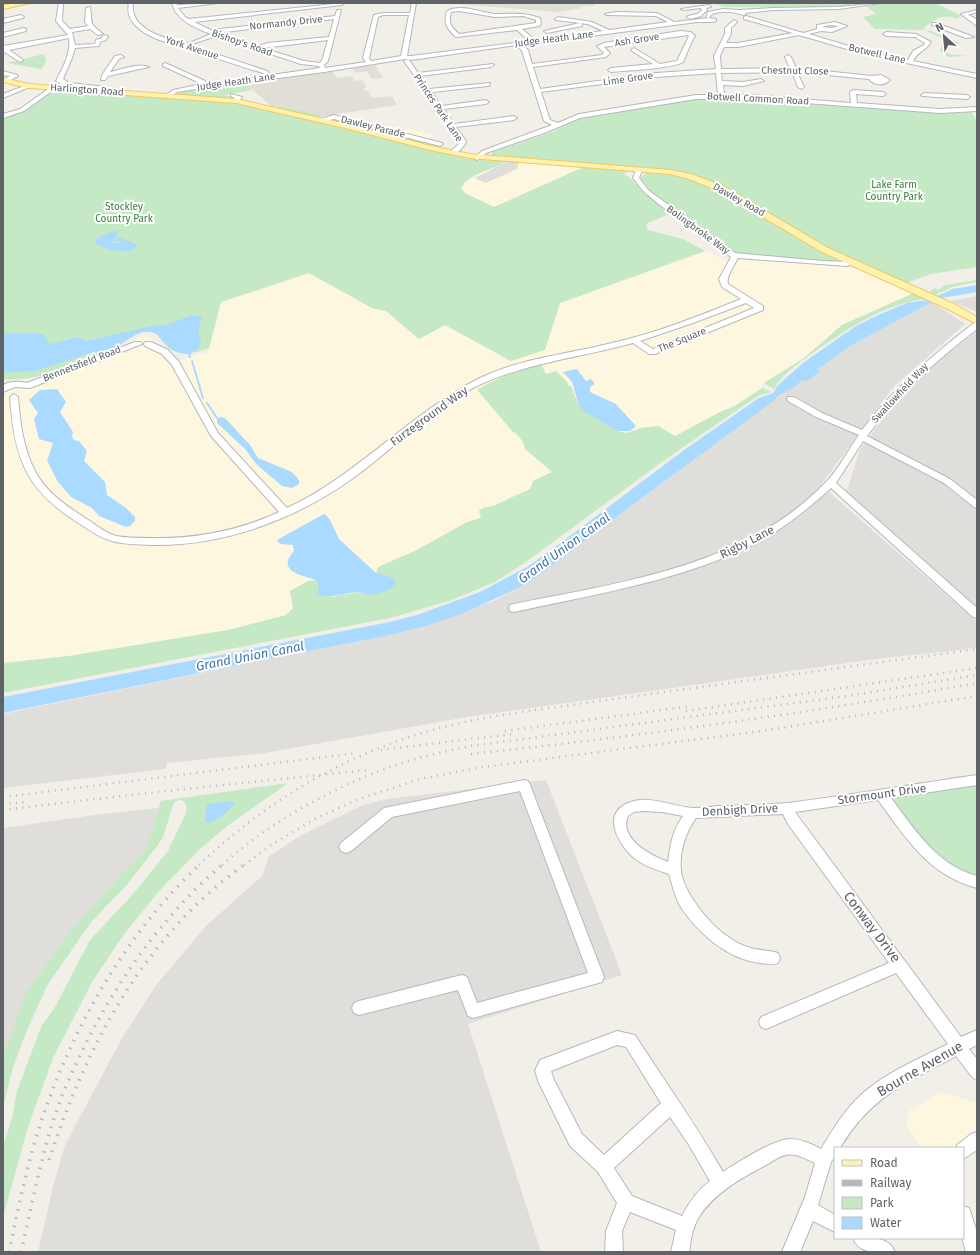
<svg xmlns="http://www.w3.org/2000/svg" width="980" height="1255" font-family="'Fira Sans',sans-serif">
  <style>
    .commercial { fill: #fef7e0 }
    .industrial { fill: #e0deda }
    .education { fill: #e1ded6 }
    .green { fill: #c5e8c5 }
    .water { fill: #aadaff }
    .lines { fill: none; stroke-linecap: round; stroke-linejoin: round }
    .stream { stroke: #aadaff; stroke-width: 2 }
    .minor-casing { stroke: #b5b8bc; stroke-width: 2 }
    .major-casing { stroke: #f2c960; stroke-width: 2 }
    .minor { fill: #fff; fill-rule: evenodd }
    .major { fill: #fff2af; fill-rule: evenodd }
    .rail-far1 { stroke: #b6b7b8; stroke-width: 2.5; stroke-dasharray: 1 5.5; stroke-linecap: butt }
    .rail { stroke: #b6b7b8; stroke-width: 3.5; stroke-dasharray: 1.5 7; stroke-linecap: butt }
    .labels { text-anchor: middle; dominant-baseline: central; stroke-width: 4; stroke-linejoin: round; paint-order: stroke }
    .far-street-label { font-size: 10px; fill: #5f6368; stroke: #fff }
    .far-park-label { font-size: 10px; fill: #348238; stroke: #fff }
    .street-label { font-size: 12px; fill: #5f6368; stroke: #fff }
    .water-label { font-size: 13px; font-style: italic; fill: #4174aa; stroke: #fff }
    .near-street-label { font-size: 14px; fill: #5f6368; stroke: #fff }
  </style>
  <rect width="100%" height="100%" fill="#f1efe8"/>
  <path class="commercial" d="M408,128L434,135L426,141L399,134Z
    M508,160L586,166L494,207L465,193L461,188L465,182L488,169Z
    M705,251L730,262L744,258L829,265L863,270L914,293L842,325L804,358L761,385L762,388L508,571L228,630L69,656L3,663V383L28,385L133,344L134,340L142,336L152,338V342L149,344L175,362L208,352L215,328L221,302L309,273L372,308L386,311L419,339L445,325L511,361L545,350L560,303Z
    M941,1092L977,1103V1138L959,1148H921L906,1124L909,1111Z"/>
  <path class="industrial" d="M509,161H519L517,169L486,183L474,178Z
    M977,296V312L951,301Z
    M932,302L965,324L894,386L821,485L977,622V648L876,659L467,717L265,753L167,763L165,769L3,788V714L303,652L381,637L426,626L493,601L529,583L646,495L774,401L776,396L781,392L788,391L802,380L819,371L818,369L852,345Z
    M977,331V607L846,493L860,449L898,399L938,362Z
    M546,780L622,975L468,1024L541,1252H38L53,1187L65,1145L122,1038L157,984L206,926L262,876L269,856L302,835L363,805L387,799Z
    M159,808L146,850L121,874L69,933L25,993L3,1064V828L102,814Z"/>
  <path class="education" d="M445,3H594V6H578L582,8L558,12Z
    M375,65L383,78L371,79L367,71L355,73L352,68Z
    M331,70L337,78L352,76L355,81L362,80L367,87L363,88L365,91H368L372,98L392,96L397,105L325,116L279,105L275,107H272L244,82Z"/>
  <path class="green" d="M713,3H874L836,8L724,7Z
    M886,3H935L962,16L957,19C940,13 937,19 923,28L926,29L923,30L875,29L863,17L876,14L866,6Z
    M926,31H931L960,43L946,49L948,54L967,56L948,57L940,51L942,45L948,41Z
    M44,54L46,61L42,69L7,63Z
    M244,82L252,90L224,95L235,97L232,99L175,94L196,89Z
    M61,88L217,99L318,121L434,151L508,160C494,171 471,171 461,188L465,193L494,207L584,167L626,170L627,172L623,174L629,177L643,191L671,213L646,224L648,230L683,239L705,251L560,303L545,350L511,361L445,325L419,339L386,311L372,308L309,273L221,302L209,348C186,356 172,358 158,335C141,325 132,339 118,346C84,361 40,383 3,379V117L25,109L50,92Z
    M731,97L936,113L971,112L977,121V267L931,274L906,283C868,267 831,251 795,231C782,223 770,213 757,206C732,191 707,179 678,172L492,157V152L552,132L576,120L592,115L665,103L704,98Z
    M279,105L325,116L314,118L275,109Z
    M330,118L426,141L418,145L324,120Z
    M648,172L676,176L717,188L838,260L832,262L732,253L664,203L651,192L640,178Z
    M977,280V282L952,287L935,295L930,291L935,288L938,290L945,285Z
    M914,293L926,299C883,304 849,328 814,352C800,362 782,374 774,389L764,383L804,358L842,325Z
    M541,364L546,374L556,371L568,383V386H571L579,406L618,431L627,433L641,428L658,426L675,436L722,411L735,406L762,388L772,392L758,396L749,402L666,459L527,561L495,582L452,600L390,618L3,693V663L69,656L228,630L286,615L293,608L290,591L308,581L316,580L319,587L331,597L359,592L369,595L394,578L376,574L378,567L417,550L467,522L481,518L479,511L482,508L493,506L530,489L533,481L552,472L525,449L523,442L516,433L513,432L478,391V389C498,378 518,370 541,364Z
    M977,780V882L947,870L882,795Z
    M288,783L227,826L199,850L159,891L122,937L92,982L53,1058L28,1127L3,1217V1146L12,1118L17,1091L41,1027L55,1007L90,940L133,894L168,851L185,815L187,808L184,801L180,800L174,802L163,837L158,845L125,887L92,921L48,984L27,1030L13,1067L3,1107V1059L25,993L69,933L121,874L146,850L161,801Z"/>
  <path class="water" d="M123,228L117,233L118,236L115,238L112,243H120L132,246L114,240L120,238L136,244L137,247C128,255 103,250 95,242C100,233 115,233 123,228Z
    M977,285V292L942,298L932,302L852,345L818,369L820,371L807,381L802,380C798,384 794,388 789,390C782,394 778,393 774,401L646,495L529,583L464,613L426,626L381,637L303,652L3,713V697L390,622L417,615L480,592L527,567L558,545L684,450L759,398L773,393L778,385L803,363L856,326L876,316L907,303L928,300L953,289Z
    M197,315L202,318L198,331L201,341L199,347L191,354C177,355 165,346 158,335C135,320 118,358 94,352L34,371L3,372V333L43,334L45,336L48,343L51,344L78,337L87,341L156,325H166L190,316Z
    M577,369L586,381L591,379L595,384L590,387V392L616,404L636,426L630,431H618L586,413L579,406L572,382L563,372Z
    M57,389L66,402L60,412L73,432L72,437L74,440L79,441L87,451L84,461L105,482L107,495L126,508L135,517V521L130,526L126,527L99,516L92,508L71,497L58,482L47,461L53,443L39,439L34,419L38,413L29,400L40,390Z
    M221,417L226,419L250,445L258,458L292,472L299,480V484L292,488L282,486L256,464L245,449L217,423V418Z
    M325,514L330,520L339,539L376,573L394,578L396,586C388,590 380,593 372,595C367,596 362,592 357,592C343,593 330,600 317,594L319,587L316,580C300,575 276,571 294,551L293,545L280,544L277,540L320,516Z
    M231,801L235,803L224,815L209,823L205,822L207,804Z"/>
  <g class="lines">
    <path class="stream" d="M189,354L190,357
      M192,361L203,398
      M207,403L217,418"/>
    <g class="minor-casing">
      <path id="minor" d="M59,3H63L62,21L70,29L88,26L85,22L86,8L90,7C93,24 87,21 103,34L98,35L90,29L72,32L75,45L95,44L96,40L102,38L103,35L108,36L106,40L100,42L99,46L75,48L72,58L63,79L69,83L106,87L105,92H101V89L67,87L56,81C63,67 71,54 69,38L9,50L22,59L23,60L20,62L3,51V46L68,35L56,21Z
        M129,3H133C130,24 152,34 169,39C173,41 180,44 184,44C192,43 203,37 211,34C195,28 176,20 172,3H176L177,5L218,3L178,8L185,17L189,19L344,3L342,5L194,22L211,30L335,16L337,10H341L328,61L324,65L325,68L366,62L363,58L374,15L383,13H410L412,3H416L407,56H411L529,41L517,30L456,37C447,29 443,23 447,11C461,3 481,13 496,14C511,14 525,12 540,18L541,24L539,26L522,29L535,40L603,31L588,24L556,20L555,19L558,17L592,22L609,30L668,22L656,16L607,15L605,14L616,12L657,13L674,22L709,18L706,17L708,12L723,9L739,10L773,8L839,7L880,3L839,9L773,10L745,13L746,14L744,15C733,12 724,10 712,14L709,18L716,19V21L714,22H697L523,45L528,50L532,64L602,55L604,53L597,46L604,43L680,31L691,32L695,36C691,41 685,59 683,62C677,68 622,71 611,72L608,70L611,68L653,64L632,51L631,50L634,48L660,64L677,61L689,36L688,35L604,47L610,53L606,57L533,67L540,89L656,73L716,69L714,56L725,34V28L734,20L737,22L731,28V34L726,43H738L793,33L744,19V17L746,16L800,32L804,33L817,29V25L835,22L847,26L832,32L821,31L809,34L865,51L908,60L913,51L924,45L925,43L915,37L886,36L883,34L886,32L916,34L931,42C926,51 918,51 913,61L977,74V78L864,54L799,35L738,47H724L720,56L721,69L790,68L785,57L788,55L791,57L796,68L872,76L881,75L890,80C884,86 874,86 869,79L797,72L804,87L801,89L798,87L792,72L721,73L722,81L743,82L761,79L764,81L743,86L723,85L724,95L740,94L851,103L850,92L853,90L883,92L886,94L883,96L856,94L857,103L940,109L977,107V111L940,113L740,98L696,99L580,118L544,133L486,153L477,160L474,158L482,151L552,125L544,121L522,51L517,45L411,60L405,59L324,72L196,89L177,92L169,97L166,95L173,90L202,84L163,66V64L165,63L205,81L208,84L266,76L263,73C239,66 216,58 192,50C174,44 150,40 136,26C129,19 127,12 129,3ZM459,11L495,17L523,16L536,20V23L459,34C451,27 448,23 451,12ZM383,15H409L401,56L371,61L369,58L378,17ZM334,19L329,37L268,43L258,46L217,33ZM829,25L839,26L832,28L822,27ZM216,36L301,64L319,66L320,68L271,75L267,71L189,45ZM328,40L322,60L320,63L304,61L263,48ZM716,73L718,95H696L579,114L558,123L550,120L541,92L656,77Z
        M709,5L711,7L706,8L707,10L701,16L690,19L687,17L688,16L697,14L702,10L701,8L683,10L681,9Z
        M977,10V12L968,15L976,19L977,26L961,14Z
        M21,15L24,17L23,18L3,23V19Z
        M580,23L582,24V26L547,33L544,31Z
        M932,23H936L974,37L966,38L932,25Z
        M24,28L26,29V31L3,37V33Z
        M121,55L124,57L119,59L110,72C119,70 141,62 149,67L108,76L105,80H101L102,75L115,56Z
        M405,60H409L418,73L493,64L494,65L491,67L420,76L429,89L490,83V85L488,86L432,92L441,106L486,100L489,102L486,104L444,109L454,124L514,116L517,118L514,120L456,127L466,141C465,147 457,154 451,153V151L459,144L460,141L404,61Z
        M3,71L17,75L18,76L7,82H3V80L10,76L3,75Z
        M27,85L32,86L3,98V94Z
        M51,87L56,88L24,111L3,118V114L20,109Z
        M924,93L967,95L970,97L967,99L922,96L921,95Z
        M231,94L242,97L238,102H234L233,101L235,98L231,96Z
        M334,115L442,143L443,144L440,146L334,119L320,122L317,120Z
        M639,168L642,170L639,178L648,190L735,253L823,261L846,262L852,260L856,262L847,266L738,258C734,266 726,276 728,284L763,306V310L655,354H649L633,343C579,358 522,363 471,389C426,414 390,452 349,481C291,521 223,546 152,545C136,544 121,545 106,539C97,536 88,529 80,524C26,491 14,458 10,397L14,394L18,397C20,422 23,448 35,471C47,494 68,507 90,521C98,527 107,533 116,536C127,538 139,538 150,538C195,539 238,531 279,512L211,436L172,365L162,354L145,346L144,344L145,342H151L168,350L179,362L218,433L287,508C358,475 410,413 480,378C521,358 569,354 612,343C656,333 699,316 741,299L722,287L719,279L731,257L660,205L644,192L633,178L636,170ZM746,303L754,308L653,349L640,341L693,323Z
        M974,323H977V329C936,361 898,394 867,436L950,479L977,500V508L974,507L944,483L863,441L836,483L977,608V618L973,617L831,488C810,507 790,523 766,538C747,549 726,557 705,565C643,587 578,598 514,612L510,611L509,608L510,605L514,604C623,582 748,566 828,480C840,467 848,450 859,435L816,417L788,401L787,399L788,397H794L822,413L862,430C894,388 933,355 974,323Z
        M135,342H141L142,344L30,388L15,387L3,392V385C11,381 18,381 27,383Z
        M977,775V785L891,798C914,829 938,866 977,876V888C928,875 906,838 878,800L795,812L961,1037L977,1030V1045L969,1049L977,1059V1080L972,1077L956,1056C906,1083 870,1097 840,1148H835V1156L831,1162L818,1205L835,1215V1232L813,1221L800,1252H782L805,1197L815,1163C805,1159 797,1153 786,1155C779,1156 772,1162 766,1165C742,1178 715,1192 699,1217C692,1228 691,1240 689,1252H671L676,1230L630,1212L622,1231L623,1252H605L606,1231L617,1203L598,1172L570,1146L539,1083L535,1071L540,1060L617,1031L635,1035C664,1080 696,1125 723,1172C738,1162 774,1139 791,1139C801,1139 812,1144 821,1149C833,1129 845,1109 863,1093C887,1072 919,1059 948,1044L896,973L766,1029L761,1027L759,1022L761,1017L889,963L788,824L783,814L696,818C686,832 679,852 681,870C683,892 709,924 727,936C733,941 743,946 751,948C760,951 769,950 778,953L780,958L778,963C772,965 767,964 760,963C727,959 698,933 680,906C675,897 672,884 669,874C658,870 647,867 638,861C622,850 600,817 626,804C648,793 671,807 694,808C702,808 710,807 718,806C741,805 765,805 788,803C851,795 914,784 977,775ZM644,811L662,812L683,816C673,829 670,845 668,862C652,856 618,839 628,816L634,812ZM617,1045L626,1047L661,1103L604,1155L582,1134L554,1080L551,1071ZM670,1117L689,1145L710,1181C698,1190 689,1202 682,1216L632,1196L614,1168Z
        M524,780L528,781L530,785L604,977L602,982L473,1018L468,1016L458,990L359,1015L354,1013L352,1008L354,1003L359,1001L462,975L467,977L477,1003L588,973L520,791L392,817L351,851L346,853L341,851L339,847L341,843L384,808Z
        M977,1132V1150L963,1159V1148H956L957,1145L971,1134Z
        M963,1206L969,1208L977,1232V1252H966L962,1238Z
        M853,1238C868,1238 888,1235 895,1252C879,1252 859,1255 853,1238Z"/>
    </g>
    <g class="major-casing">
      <path id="major" d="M16,3H30L3,9V5Z
        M3,78L29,84L236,99L346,124L431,146L470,154L670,170L691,174L723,186L828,248L956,305L977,317V324L948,309L822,252L717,190L686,178L670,174L470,158L430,150L345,128L236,103L29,88L3,82Z"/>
    </g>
    <use href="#minor" class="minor"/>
    <use href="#major" class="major"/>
    <path class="rail-far1" d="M686,711L977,668
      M505,731L692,706
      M381,750L512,734
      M471,754C640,736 809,713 977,683
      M3,797L357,753
      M3,804L25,802
      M3,810L147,793L368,770
      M199,865C263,804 337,759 422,733C461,721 501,715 541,709L977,649
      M222,865C271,821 332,788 393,766C418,757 444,752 470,746L847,696L977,675
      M244,865L274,843L315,819L359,799L420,779L483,767L769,730L977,696"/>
    <path class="rail" d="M49,1160C87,1044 144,937 245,864
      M9,1252C18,1209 27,1165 41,1122C73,1026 126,934 200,864
      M21,1252C33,1200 43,1146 62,1096C92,1022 134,953 190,895C200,884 212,874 223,864"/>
  </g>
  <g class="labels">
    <g class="far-street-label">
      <text transform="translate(286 23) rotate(-6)">Normandy Drive</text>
      <text transform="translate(554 39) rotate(-7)">Judge Heath Lane</text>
      <text transform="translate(637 40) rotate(-9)">Ash Grove</text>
      <text transform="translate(242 43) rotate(19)">Bishop's Road</text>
      <text transform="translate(192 48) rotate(18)">York Avenue</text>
      <text transform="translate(877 54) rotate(13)">Botwell Lane</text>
      <text transform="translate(795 71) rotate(1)">Chestnut Close</text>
      <text transform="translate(628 79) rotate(-8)">Lime Grove</text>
      <text transform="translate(236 82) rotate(-8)">Judge Heath Lane</text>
      <text transform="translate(87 90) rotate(4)">Harlington Road</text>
      <text transform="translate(758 99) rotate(3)">Botwell Common Road</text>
      <text transform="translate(438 108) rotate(56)">Princes Park Lane</text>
      <text transform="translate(373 127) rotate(14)">Dawley Parade</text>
      <text transform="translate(739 200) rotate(29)">Dawley Road</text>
      <text transform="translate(698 230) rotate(36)">Bolingbroke Way</text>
      <text transform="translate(682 340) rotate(-22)">The Square</text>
      <text transform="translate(82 364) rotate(-21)">Bennetsfield Road</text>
      <text transform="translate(900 393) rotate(-47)">Swallowfield Way</text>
    </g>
    <g class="far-park-label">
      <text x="894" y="185">Lake Farm<tspan x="894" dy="12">Country Park</tspan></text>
      <text x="124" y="207">Stockley<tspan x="124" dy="12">Country Park</tspan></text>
    </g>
    <g class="street-label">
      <text transform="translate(429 416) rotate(-36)">Furzeground Way</text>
      <text transform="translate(747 542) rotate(-27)">Rigby Lane</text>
      <text transform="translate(882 794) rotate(-8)">Stormount Drive</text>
      <text transform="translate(740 810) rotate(-3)">Denbigh Drive</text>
    </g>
    <g class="water-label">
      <text transform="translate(564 548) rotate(-36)">Grand Union Canal</text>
      <text transform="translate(250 656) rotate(-11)">Grand Union Canal</text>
    </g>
    <g class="near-street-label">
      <text transform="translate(872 927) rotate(53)">Conway Drive</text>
      <text transform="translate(920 1069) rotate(-30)">Bourne Avenue</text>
    </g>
  </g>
  <rect width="980" height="1255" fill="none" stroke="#5f6368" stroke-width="8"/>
  <rect x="834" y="1147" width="130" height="92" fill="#ffffff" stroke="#bfc1c3"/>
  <rect x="842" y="1160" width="20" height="6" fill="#fff2af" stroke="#bfc1c3"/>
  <text x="870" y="1167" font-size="12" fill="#5f6368">Road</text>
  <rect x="842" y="1180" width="20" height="6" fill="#b6b7b8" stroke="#bfc1c3"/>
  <text x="870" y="1187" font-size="12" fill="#5f6368">Railway</text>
  <rect x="842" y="1197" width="20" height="12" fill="#c5e8c5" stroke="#bfc1c3"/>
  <text x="870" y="1207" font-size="12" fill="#5f6368">Park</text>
  <rect x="842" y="1217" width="20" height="12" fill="#aadaff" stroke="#bfc1c3"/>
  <text x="870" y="1227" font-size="12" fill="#5f6368">Water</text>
  <g transform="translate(944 36) rotate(333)" stroke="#ffffff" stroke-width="3" paint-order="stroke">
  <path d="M0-3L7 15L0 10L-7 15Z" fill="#5f6368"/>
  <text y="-6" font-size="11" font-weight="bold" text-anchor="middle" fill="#5f6368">N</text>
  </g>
</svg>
